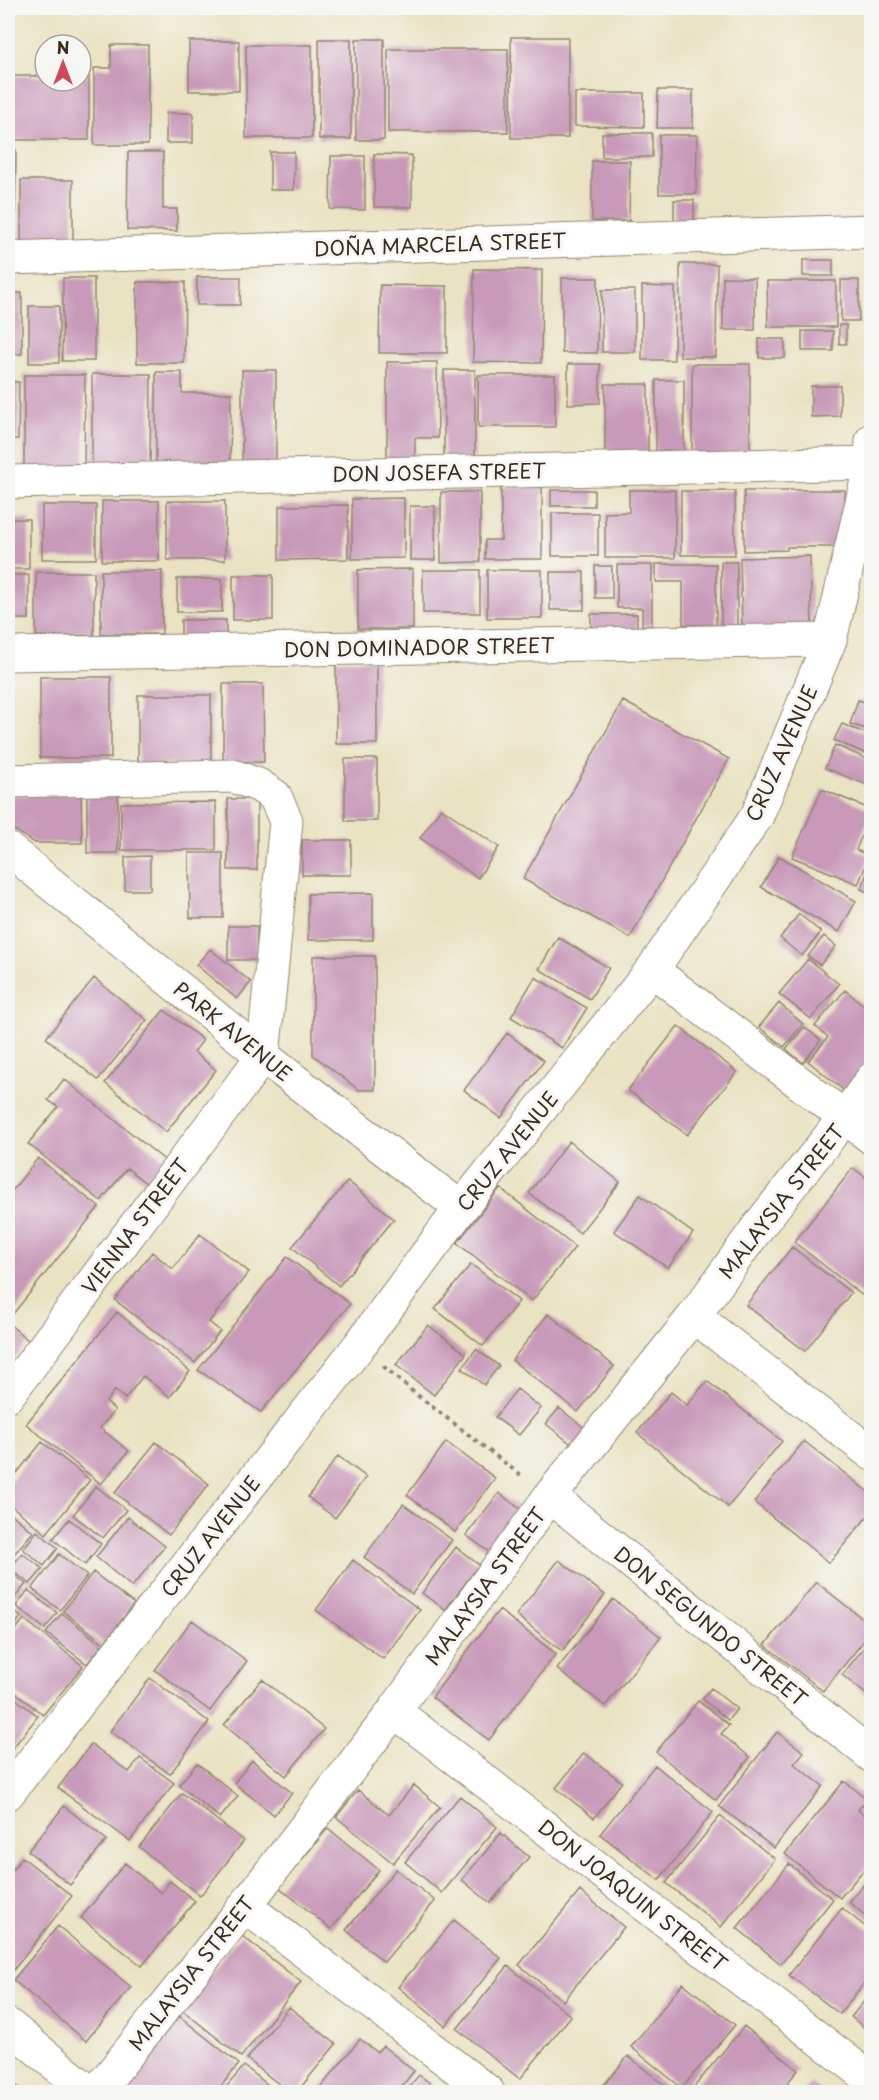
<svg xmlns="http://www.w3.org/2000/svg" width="879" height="2100" font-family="'Playpen Sans',sans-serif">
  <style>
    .building { fill: #c899b9 }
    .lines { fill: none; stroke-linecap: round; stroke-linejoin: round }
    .street-casing { stroke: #928670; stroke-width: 35 }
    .path { stroke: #928670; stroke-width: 4; stroke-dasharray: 4.5 4.5; stroke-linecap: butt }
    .street { stroke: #fff; stroke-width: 33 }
    .labels { text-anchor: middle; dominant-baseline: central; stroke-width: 6; stroke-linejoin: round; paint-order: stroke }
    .street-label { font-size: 20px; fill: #3b2a1e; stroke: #f6f6f2 }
  </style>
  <rect width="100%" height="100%" fill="#f6f6f2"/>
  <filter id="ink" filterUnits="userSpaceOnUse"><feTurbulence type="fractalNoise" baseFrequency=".0167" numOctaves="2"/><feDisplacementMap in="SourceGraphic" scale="12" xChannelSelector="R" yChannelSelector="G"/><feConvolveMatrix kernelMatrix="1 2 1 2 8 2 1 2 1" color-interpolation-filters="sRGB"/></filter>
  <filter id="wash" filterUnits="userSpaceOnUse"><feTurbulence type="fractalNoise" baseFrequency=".008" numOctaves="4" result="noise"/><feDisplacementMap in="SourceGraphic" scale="24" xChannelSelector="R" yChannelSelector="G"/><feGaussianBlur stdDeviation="1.35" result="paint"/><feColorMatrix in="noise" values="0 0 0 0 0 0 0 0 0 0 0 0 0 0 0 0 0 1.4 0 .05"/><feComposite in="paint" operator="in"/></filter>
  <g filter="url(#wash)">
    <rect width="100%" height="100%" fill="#eae3c3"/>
    <g id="blocks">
      <path class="building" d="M511,37H568V138H511Z
        M319,39H351V139H319Z
        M356,39H384V140H356Z
        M189,41H239V91H189Z
        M111,45H148V145H94V68H111Z
        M246,45H312V138H246Z
        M388,49H508V132H388Z
        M8,76H45V81H81V76H89V140H8Z
        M658,90H693V128H657Z
        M575,93H644V127L575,126Z
        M166,113H193V143H166Z
        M602,133H652V157H602Z
        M659,135H697L696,194H659Z
        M8,150H16L15,221H8Z
        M128,152H163V209H177V231L127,230Z
        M270,152H294V190H270Z
        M374,154L412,155V207H374Z
        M331,156H365V210L330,209Z
        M592,161H630L629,221H592Z
        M21,180H73V244H21Z
        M674,200H694V228H674Z
        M803,260H833V276H803Z
        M680,264H717L716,357H680Z
        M474,269L542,270L541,363L473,362Z
        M197,277H241L240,305H197Z
        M723,277L755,278V330H723Z
        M63,278H94V361H62Z
        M562,278H598L597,353H562Z
        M841,280H859V321H841Z
        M767,281H836V327H768Z
        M137,282H185L184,363H137Z
        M380,285L447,286V353H379Z
        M642,286L675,287L674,360H642Z
        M602,290H635V352H602Z
        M8,293H22V354H8Z
        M29,306H59V363H29Z
        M839,325H846V344H839Z
        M802,331H833V351H802Z
        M759,339H785V358H759Z
        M387,362H437L438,438H415V459H387Z
        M568,364H600V403L568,404Z
        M692,364H750V458L692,459Z
        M242,370H276V470L242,469Z
        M444,370H475V459H444Z
        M156,372H182V393H231L230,470L156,469Z
        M92,374H151L150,470H92Z
        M24,375H85L84,468H24Z
        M478,375H555V427H478Z
        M656,380H684V458H656Z
        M8,382H19L18,439H8Z
        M605,384H648V460H605Z
        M811,386H840V416L811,417Z
        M501,487H542V559H485V540H501Z
        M551,490H594V506H551Z
        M629,490H675V558H605V513L629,512Z
        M787,490H845V547H787V550L744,551V491H787Z
        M681,491H735V555H681Z
        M441,492H480V562L441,563Z
        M404,498V558L352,559V499Z
        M102,501H159V561H102Z
        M167,501H225V560H167Z
        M42,505H96V559H42Z
        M348,505V559L279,560V506Z
        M410,506H435V560H410Z
        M552,513H598V556H552Z
        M8,519H29V569H8Z
        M810,556L812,627L742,629L740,558Z
        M721,562H737V626H721Z
        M656,564H716V625H683V582H656Z
        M617,565H652V626H642V608H617Z
        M595,566H612V598H595Z
        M413,569V629H358V570Z
        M423,570H480V613H423Z
        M487,570H542V618H487Z
        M101,571H162V634H101Z
        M36,572H94V636H36Z
        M550,572H584V610H550Z
        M8,575H29V619H8Z
        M233,575H273V620H233Z
        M177,579H222V612H177Z
        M591,614H637V631H591Z
        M181,620H226V641H181Z
        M336,660H377V744H336Z
        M40,677H111V758H40Z
        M223,684H263L264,762H223Z
        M138,695H211V764L138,765Z
        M872,696V731L850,724L858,700L869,703Z
        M623,701L729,759L630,938L523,879Z
        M842,724L872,736V756L834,740Z
        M835,745L872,761V787L825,768Z
        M345,759H377V821H345Z
        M822,789L872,810L856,850L870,856L858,884L792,857Z
        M81,794L82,843H35L8,826V795Z
        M87,794H118V853H87Z
        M228,799H257V870H228Z
        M216,802V850H121V803Z
        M441,808L499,847L478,878L420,838Z
        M302,840H351V875H302Z
        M189,853H223V918H190Z
        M150,856V890H125V857Z
        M779,856L856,901L839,932L761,887Z
        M871,864H872V894L861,889Z
        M373,893V940H308V894Z
        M799,914L821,932L802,956L780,938Z
        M228,926H257V960H228Z
        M824,936L836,946L820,965L808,956Z
        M558,937L609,968L590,999L539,969Z
        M210,949L251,982L237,999L196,965Z
        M313,956H375V1090H359L313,1055Z
        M808,959L839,984L811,1019L779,994Z
        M535,977L587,1008L562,1048L511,1017Z
        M94,978L147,1020L98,1080L46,1038Z
        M845,990L872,1012V1063L847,1093L808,1061L828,1037L815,1026Z
        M779,1003L803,1024L784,1047L759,1027Z
        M164,1010L203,1040L194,1052L216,1070L166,1132L105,1083Z
        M678,1026L737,1072L687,1135L628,1090Z
        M804,1027L821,1040L803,1063L786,1049Z
        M507,1033L544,1061L501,1118L464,1090Z
        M64,1079L172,1166L153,1189L127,1168L101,1201L28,1144L58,1107L48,1100Z
        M569,1141L620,1182L580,1233L529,1193Z
        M38,1158L99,1207L8,1320V1196Z
        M853,1168L872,1182V1303L794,1242Z
        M348,1181L394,1219L339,1286L292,1247Z
        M500,1188L575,1247L532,1301L457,1243Z
        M640,1195L693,1233L668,1268L614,1231Z
        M200,1234L249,1272L209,1322L220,1331L195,1363L115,1300L152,1252L173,1269Z
        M792,1247L851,1293L805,1351L746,1305Z
        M287,1257L350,1304L261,1412L198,1370Z
        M471,1264L519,1301L483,1346L435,1309Z
        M117,1312L190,1371L170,1397L143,1376L125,1399L115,1390L106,1402L115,1410L100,1428L129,1451L101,1484L26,1424Z
        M548,1314L614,1366L578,1412L512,1360Z
        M8,1323L29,1341L8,1368Z
        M428,1325L466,1354L434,1395L396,1365Z
        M476,1349L499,1366L484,1385L462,1368Z
        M707,1381L782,1441L728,1507L637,1433L671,1392L687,1405Z
        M517,1389L541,1408L519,1435L495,1417Z
        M559,1408L592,1434L579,1450L546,1424Z
        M804,1441L872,1495V1511L829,1563L754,1502Z
        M42,1442L90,1480L46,1534L8,1503V1484Z
        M156,1442L209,1484L169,1535L115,1493Z
        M446,1442L495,1478L455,1532L407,1495Z
        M338,1456L366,1477L335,1518L308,1497Z
        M96,1486L126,1510L103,1538L73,1515Z
        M499,1493L524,1512L492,1554L466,1535Z
        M403,1504L452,1540L412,1594L364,1557Z
        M8,1511L33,1532L9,1560L8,1559Z
        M128,1517L165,1546L132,1587L96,1557Z
        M69,1519L101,1544L85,1565L53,1539Z
        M37,1531L58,1548L44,1566L23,1549Z
        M456,1547L479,1565L445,1610L422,1593Z
        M22,1553L43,1569L30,1584L10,1569Z
        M59,1554L87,1576L60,1610L32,1589Z
        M353,1560L420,1610L383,1659L316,1610Z
        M559,1560L605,1595L562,1651L516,1615Z
        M9,1571L26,1584L12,1601L8,1598Z
        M93,1572L134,1604L104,1643L63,1611Z
        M816,1582L872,1626V1631L823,1691L765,1645Z
        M28,1590L57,1613L45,1629L16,1606Z
        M613,1599L661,1637L605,1706L557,1669Z
        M8,1607L21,1617L9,1633L8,1632Z
        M499,1610L556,1654L489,1740L432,1697Z
        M62,1613L102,1645L87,1664L46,1633Z
        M24,1619L83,1666L43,1715L8,1686V1637L9,1638Z
        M192,1620L247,1661L210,1711L155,1670Z
        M867,1644L872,1648V1699L842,1675Z
        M150,1678L209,1722L170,1774L110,1731Z
        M262,1679L324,1729L286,1776L224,1725Z
        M711,1688L737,1709L728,1720L702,1699Z
        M8,1693L38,1716L8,1754Z
        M698,1701L729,1725L721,1734L750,1757L716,1800L656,1752Z
        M777,1732L804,1752L794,1764L823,1786L774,1848L719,1806Z
        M91,1744L129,1772L140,1758L174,1783L130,1841L58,1788Z
        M584,1753L622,1782L594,1818L556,1788Z
        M252,1760L292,1793L274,1815L234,1783Z
        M197,1763L238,1796L220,1818L179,1785Z
        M655,1765L713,1812L659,1880L600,1834Z
        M844,1781L867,1799L858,1810L872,1822V1860L840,1898L785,1854Z
        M414,1785L440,1807L393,1863L336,1817L358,1790L389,1815Z
        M182,1793L244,1841L200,1896L139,1847Z
        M460,1796L497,1827L442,1893L405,1862Z
        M64,1806L107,1840L70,1885L28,1851Z
        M720,1816L775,1859L721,1927L666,1883Z
        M328,1828L379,1870L331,1929L279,1887Z
        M501,1833L529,1857L490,1903L462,1880Z
        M22,1857L72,1896L8,1977V1876Z
        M125,1863L161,1893L170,1881L195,1901L142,1966L81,1918Z
        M789,1864L833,1899L781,1964L737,1928Z
        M396,1869L435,1901L384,1962L346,1930Z
        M872,1875V1921L849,1902Z
        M580,1891L624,1927L563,2001L519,1965Z
        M842,1908L872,1932V1973L840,2014L789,1975Z
        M454,1920L501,1958L445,2026L398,1987Z
        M58,1926L131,1987L86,2041L13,1980Z
        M241,1935L301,1982L241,2057L181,2009Z
        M508,1966L571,2016L520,2079L457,2029Z
        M683,1983L735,2025L682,2088L631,2047Z
        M872,1992V2034L851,2017Z
        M289,2007L336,2044L297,2092H289L247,2059Z
        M179,2016L239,2064L216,2092H127L121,2088Z
        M744,2026L798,2070L780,2092H690Z
        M360,2039L377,2052L383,2046L414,2071L397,2092H317Z
        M628,2056L673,2092H598Z
        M244,2066L277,2092H222Z
        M419,2075L442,2092H405Z
        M11,2082L25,2092H8V2087Z
        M811,2083L823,2092H803Z"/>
    </g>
  </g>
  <g filter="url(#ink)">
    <use href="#blocks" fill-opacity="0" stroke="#928670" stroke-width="1.5"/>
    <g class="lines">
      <g class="street-casing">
        <path id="street" d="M8,258L872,231
          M8,482L871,463
          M8,654L830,640
          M8,781L233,776L258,785L275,796L286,821L263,1056L8,1395
          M8,849L263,1056L461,1208
          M652,970L872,1138
          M694,1316L872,1454
          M550,1496L872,1756
          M394,1711L872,2080
          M8,1793L359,1346L461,1208L652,970L757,816L830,640L871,463L872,440
          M245,1906L488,2092
          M8,2025L89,2092
          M97,2092L245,1906L394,1711L550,1496L694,1316L758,1227L845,1117L872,1079"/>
      </g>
      <path class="path" d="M383,1366L412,1391L523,1477"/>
      <use href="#street" class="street"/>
    </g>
  </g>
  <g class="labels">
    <g class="street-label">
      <text transform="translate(440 244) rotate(-2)">DOÑA MARCELA STREET</text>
      <text transform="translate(439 472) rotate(-1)">DON JOSEFA STREET</text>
      <text transform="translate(419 647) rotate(-1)">DON DOMINADOR STREET</text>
      <text transform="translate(781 753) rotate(-66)">CRUZ AVENUE</text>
      <text transform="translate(233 1031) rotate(39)">PARK AVENUE</text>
      <text transform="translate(507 1151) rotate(-51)">CRUZ AVENUE</text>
      <text transform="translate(781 1201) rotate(-52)">MALAYSIA STREET</text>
      <text transform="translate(135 1226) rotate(-53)">VIENNA STREET</text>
      <text transform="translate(210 1536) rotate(-52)">CRUZ AVENUE</text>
      <text transform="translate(485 1586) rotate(-54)">MALAYSIA STREET</text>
      <text transform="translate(711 1626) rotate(39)">DON SEGUNDO STREET</text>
      <text transform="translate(633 1895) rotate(38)">DON JOAQUIN STREET</text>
      <text transform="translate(191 1973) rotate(-52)">MALAYSIA STREET</text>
    </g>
  </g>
  <rect width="879" height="2100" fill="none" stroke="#f6f6f2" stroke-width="30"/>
  <g transform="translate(63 63)"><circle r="28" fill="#f6f6f2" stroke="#aba49d" stroke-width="1.5"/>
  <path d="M0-4.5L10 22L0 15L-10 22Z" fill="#d1495b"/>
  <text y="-9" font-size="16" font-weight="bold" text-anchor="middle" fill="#3b2a1e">N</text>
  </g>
</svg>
